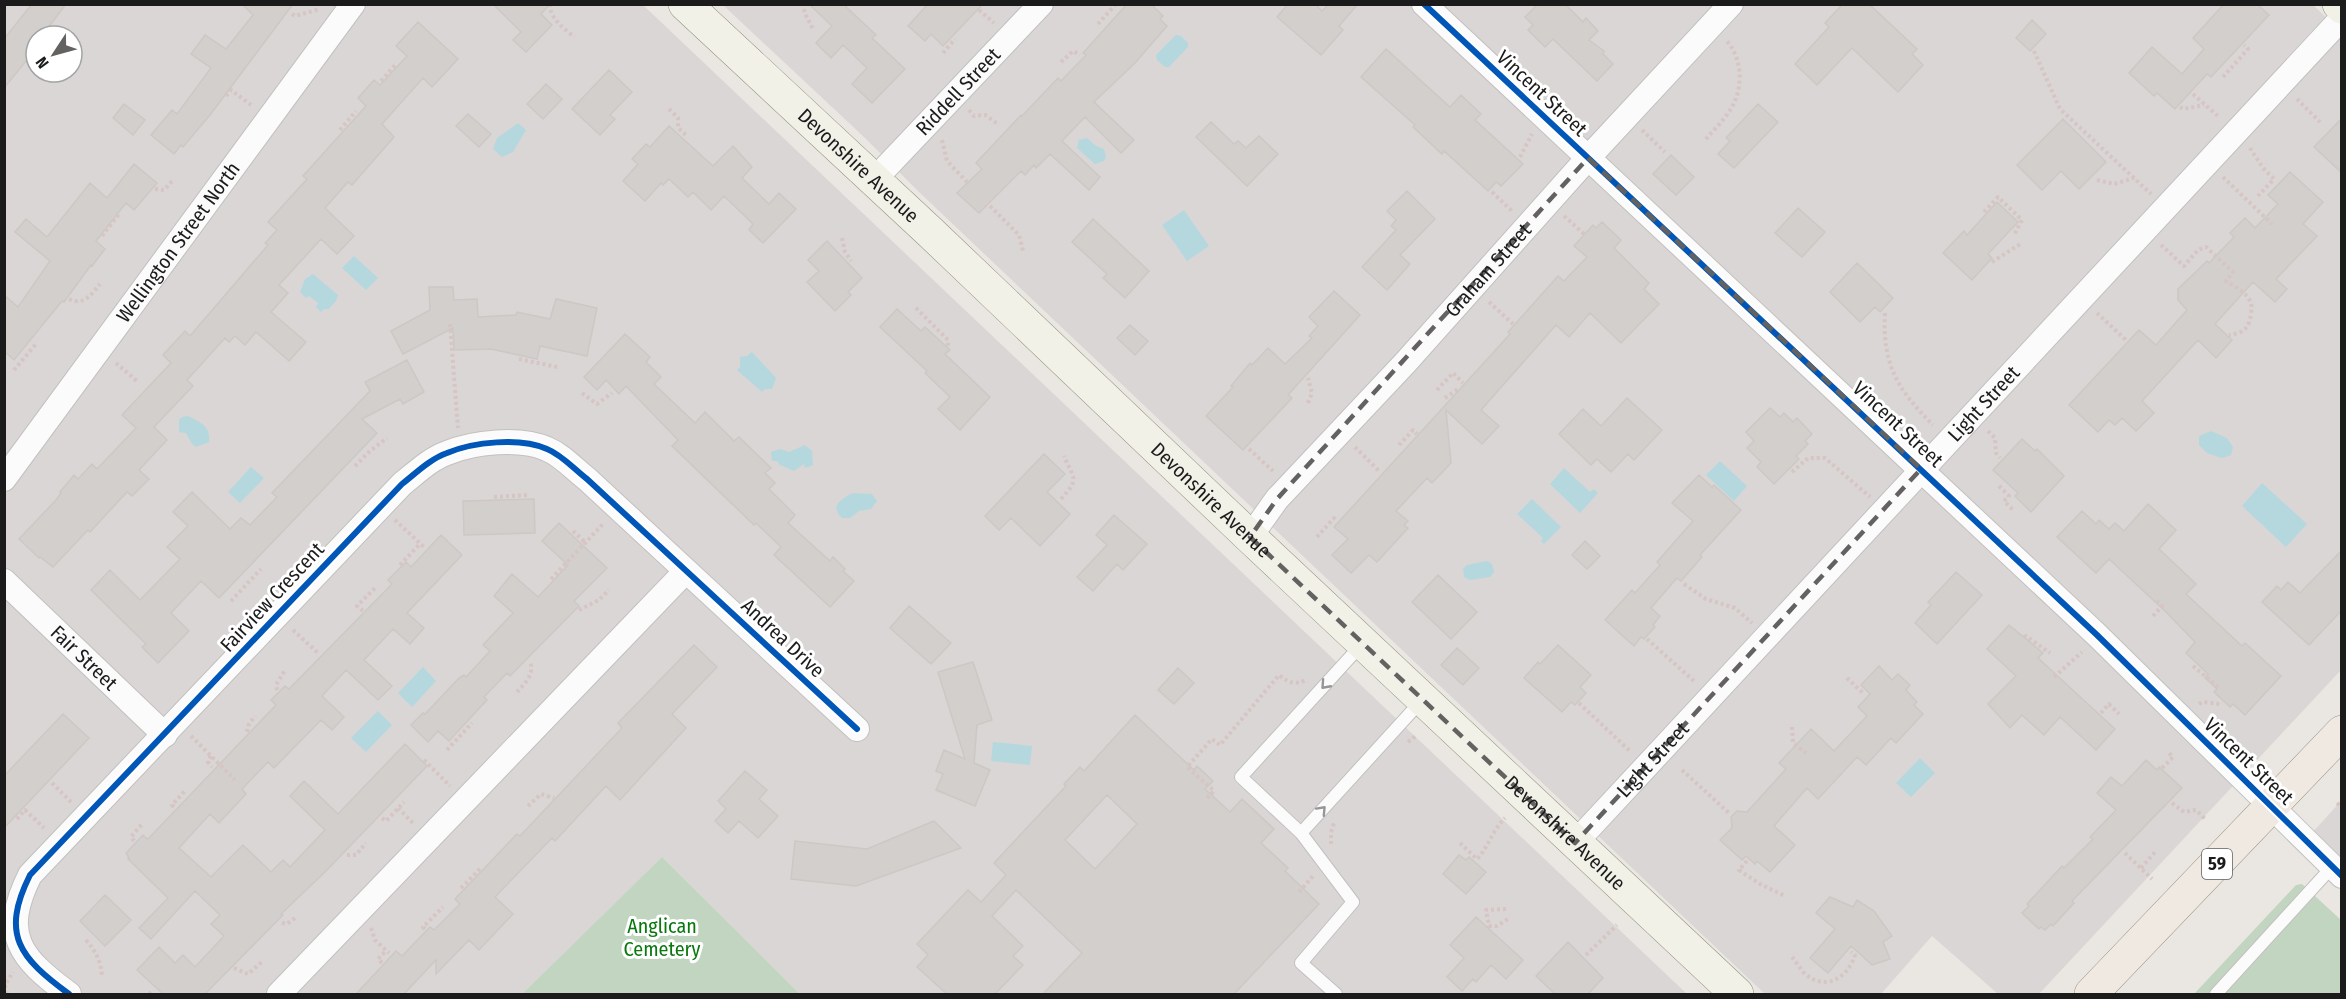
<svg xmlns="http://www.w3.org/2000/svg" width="2346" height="999" font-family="'Fira Sans Condensed',sans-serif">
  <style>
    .residential { fill: #d9d6d5; fill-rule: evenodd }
    .cemetery { fill: #c1d5c0 }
    .water { fill: #b5d8de }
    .building { fill: #d2cfcc; stroke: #cdc8c4; stroke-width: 1.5; fill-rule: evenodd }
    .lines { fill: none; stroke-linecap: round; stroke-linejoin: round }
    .lane-casing { stroke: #c2c1bf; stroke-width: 14 }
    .street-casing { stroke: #c2c1bf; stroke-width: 26 }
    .secondary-casing { stroke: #93927c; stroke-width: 34 }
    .primary-casing { stroke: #9f9380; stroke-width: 34 }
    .path { stroke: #d6c5c3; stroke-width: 4; stroke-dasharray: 3 3; stroke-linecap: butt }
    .lane { stroke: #fcfbfb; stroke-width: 12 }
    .street { stroke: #fcfbfb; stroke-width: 24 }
    .secondary { stroke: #f2f1e8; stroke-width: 33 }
    .primary { stroke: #efe9e2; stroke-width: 33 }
    .cycleway-casing { stroke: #fff; stroke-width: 10 }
    .cycleway { stroke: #0057b8; stroke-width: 6 }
    .oneway { stroke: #979696 }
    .marked { fill: none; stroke: #636261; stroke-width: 4.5; stroke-dasharray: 12 8; stroke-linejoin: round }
    .labels { text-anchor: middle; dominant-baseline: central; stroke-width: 6; stroke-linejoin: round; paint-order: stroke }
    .shield { fill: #fff; stroke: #5f5f5f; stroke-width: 1.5 }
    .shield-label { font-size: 18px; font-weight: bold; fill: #1b1b1b }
    .street-label { font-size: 20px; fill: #1b1b1b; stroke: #fff }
    .park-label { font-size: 20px; fill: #09780d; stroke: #fff }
  </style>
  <rect width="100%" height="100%" fill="#eae7e3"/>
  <path class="residential" d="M5,4L643,5L1687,994H800L662,857L522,994H5ZM36,36H72V72H36Z
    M723,5H2313L2342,32L2341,670L2039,994H1998L1932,936L1881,994H1765L919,192L864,137Z
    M2341,801V860L2312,833Z"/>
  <path class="cemetery" d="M662,857L800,994H522Z
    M2302,884L2341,920V994H2194L2296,885Z"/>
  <path class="water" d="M1176,35L1181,36L1188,43V47L1169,67H1165L1157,60L1156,55Z
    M518,123L526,130L513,152L502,157L493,149L497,138Z
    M1087,138L1096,146L1104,149L1106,157L1104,161L1095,164L1077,148L1079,140Z
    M1184,210L1209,246L1187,261L1162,225Z
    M354,256L378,278L366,290L342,268Z
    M313,274L338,295L336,301L329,309H324L321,312L316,307L318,303L309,296L306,298L300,292L305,279Z
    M752,352L776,378L772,389H765L762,392L737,370L740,367V357L747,356Z
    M188,416C200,422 211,426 209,442L196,447L192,444L186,433L179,432V420L182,417Z
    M2211,431L2227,438L2233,447L2231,455L2222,458L2207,453L2199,445V436Z
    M805,445L812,451L813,465L805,468L804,464L794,471L780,465L777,461H772L771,452L780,449L789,452Z
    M1720,461L1747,486L1734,501L1706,475Z
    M251,467L264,478L240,503L228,492Z
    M1564,468L1590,492L1594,489L1598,493L1580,513L1550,484Z
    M2262,483L2307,524L2286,547L2242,506Z
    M853,493L872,494L877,501L871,509L859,511L850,518H842C829,506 841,499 853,493Z
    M1532,499L1561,527L1544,544L1541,541L1543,538L1517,514Z
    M1487,561L1492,564L1494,572L1490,577L1470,580L1464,577L1463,569L1467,565Z
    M423,667L436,681L412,707L398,693Z
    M378,711L392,725L366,752L351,738Z
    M993,742L1032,746L1030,765L991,761Z
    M1920,758L1935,773L1911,797L1896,783Z"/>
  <path class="building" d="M32,4H66L42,36H36V49L4,88V39Z
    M242,4H293L210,115L183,147L181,145L174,154L151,135L172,110L177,114L211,68L191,54L205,35L226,49L253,15Z
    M493,4H550L541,14L552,25L526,52L513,40L521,32Z
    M809,4H843L876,35L872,38L905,69L872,103L852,84L867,68L843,45L831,58L816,43L832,26Z
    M928,4H983L943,46L931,34L925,41L908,26Z
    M1127,4H1151L1163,16L1160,19L1167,26L1135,63L1094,102L1134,140L1121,153L1085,117L1062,141L1100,177L1089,190L1050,154L1036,168L1034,165L1025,175L1021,171L979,213L957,193L982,169L976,163L1021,115L1022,116L1058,78L1061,81L1086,55L1083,53Z
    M1288,4H1315L1322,11L1329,4H1358L1339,26L1343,30L1321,55L1277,17Z
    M1538,4H1565L1583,22L1586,18L1598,31L1589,40L1604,51L1603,54L1613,64L1597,81L1553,39L1545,47L1528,30L1533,25L1525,17Z
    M1843,4H1869L1917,49L1912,54L1923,65L1898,92L1852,48L1817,85L1795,64L1829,27L1825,23Z
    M2224,4H2257L2269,15L2211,77L2207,74L2175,109L2157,93L2154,96L2129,73L2152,47L2182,74L2204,49L2193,38Z
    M2032,20L2046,34L2030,51L2016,38Z
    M418,22L458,59L432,87L423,78L382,124L394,137L352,185L348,182L325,208L354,236L337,254L321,239L279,285L288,293L271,312L306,342L289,361L256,332L245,345L235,336L229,342L225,338L187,380L193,386L154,427L167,440L139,470L149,479L132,496L127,492L90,532L88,530L53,567L40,557L39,558L19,539L56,500L61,493L60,492L74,475L78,479L92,464L97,469L136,428L122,415L171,363L163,355L185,331L190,336L268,245L265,243L277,230L268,222L307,179L303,176L366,106L358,98L374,80L380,85L407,56L396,46Z
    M1386,49L1450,107L1461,95L1481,114L1475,120L1523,164L1501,186L1496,182L1488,191L1444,151L1442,154L1413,127L1415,125L1361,77Z
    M609,70L632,92L610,115L615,119L600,135L572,109Z
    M546,84L562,99L543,119L527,104Z
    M124,104L145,120L133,135L113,118Z
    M1758,104L1778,122L1734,168L1718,154L1730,141L1726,138Z
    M468,114L491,134L479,147L456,126Z
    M2342,118V173L2314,147Z
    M2063,119L2106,162L2079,189L2061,171L2042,190L2017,165Z
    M1211,122L1234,144L1238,141L1246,148L1259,136L1278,154L1247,186L1196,137Z
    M669,126L713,166L733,146L752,167L742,178L769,204L779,193L796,209L763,243L749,230L753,224L724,196L711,210L693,192L688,197L669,179L663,185L661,183L645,201L623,181L638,164L632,159L646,144L650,147Z
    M1671,155L1694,177L1676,195L1653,174Z
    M134,164L157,183L134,210L126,203L96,241L105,249L92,266L91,265L64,302L62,301L14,360L4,351V295L18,307L50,261L15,232L26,219L47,237L90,183L107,198Z
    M2290,172L2323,202L2303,224L2317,236L2276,279L2287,289L2275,302L2253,282L2215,324L2232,340L2216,358L2198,340L2142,401L2154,413L2136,431L2122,418L2115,425L2109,420L2098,432L2069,405L2139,330L2156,345L2187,310L2178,300V289L2207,261L2209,263L2234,237L2230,233L2245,218L2255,228L2278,204L2268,195Z
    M1407,191L1435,219L1400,255L1410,264L1387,290L1362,267L1396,230L1391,226L1396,220L1387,211Z
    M1997,202L2018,222L1988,254L1992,258L1972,280L1943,253L1964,231L1967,235Z
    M1798,208L1825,232L1802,257L1775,233Z
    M1093,219L1149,271L1125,298L1103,278L1107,274L1072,242Z
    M1602,222L1621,240L1614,248L1649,283L1644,289L1659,304L1621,343L1590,313L1569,337L1556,325L1481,410L1499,426L1482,444L1446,410L1451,463L1432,483L1427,478L1396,511L1408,521L1404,525L1408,528L1377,562L1369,555L1351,573L1332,555L1348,539L1334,527L1492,354L1510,334L1508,332L1558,276L1564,281L1587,257L1574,246L1593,225L1596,228Z
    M827,241L862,278L848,292L851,295L835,311L807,282L819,271L808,260Z
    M1857,263L1893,298L1880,312L1875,307L1860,322L1830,292Z
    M429,287H453L454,300L477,299L478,317L516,315L517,312L550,319L556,299L597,308L587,356L540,346L537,359L491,349L454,350L453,328L403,354L391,331L430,310Z
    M1334,291L1360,315L1288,395L1292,398L1243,450L1206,416L1233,387L1231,386L1250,363L1252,365L1268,348L1285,364L1312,338L1309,336L1318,326L1309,317Z
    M897,309L921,331L925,327L950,350L945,354L990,397L960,430L938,409L950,397L925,373L927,371L880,327Z
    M1130,325L1148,341L1135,355L1117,338Z
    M625,334L650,357L646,362L661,377L654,384L695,423L705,412L734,441L739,437L771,468L765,473L775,483L769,489L795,515L788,523L830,561L833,557L845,569L843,571L854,581L830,607L774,555L781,547L756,523L754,525L672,446L678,440L626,386L619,394L606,380L597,390L584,377Z
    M407,360L424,392L403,404L400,399L362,419L377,433L219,598L201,581L171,613L189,631L158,663L142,647L146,644L91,590L110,570L140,600L180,559L167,547L188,526L173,512L192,492L230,529L241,518L250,525L277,497L272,493L370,391L365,382Z
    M1627,398L1662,430L1634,460L1628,454L1611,472L1597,459L1591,465L1559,434L1583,409L1601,426Z
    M1770,408L1780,417L1784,413L1793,422L1797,418L1812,434L1805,441L1808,444L1796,456L1799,459L1774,484L1757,467L1761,462L1747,448L1754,441L1746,432Z
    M2022,439L2035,451L2037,449L2064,476L2031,512L2015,496L2018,493L1993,470Z
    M1044,454L1065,474L1047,492L1070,514L1040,546L1011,518L999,530L985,516Z
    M1699,475L1712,487L1714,485L1741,510L1700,555L1702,557L1681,581L1677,578L1651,608L1660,616L1653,625L1655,627L1644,639L1641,637L1634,646L1605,620L1632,590L1635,593L1660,565L1657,562L1693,521L1672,503Z
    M534,499L535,533L464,535L463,501Z
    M2148,504L2176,530L2159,549L2196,584L2186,594L2242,646L2245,643L2281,676L2245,715L2233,704L2230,707L2214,692L2217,689L2205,678L2208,674L2186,653L2195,642L2166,612L2109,559L2096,573L2057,537L2082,511L2096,524L2099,520L2109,529L2115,523L2124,531Z
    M1114,515L1147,544L1123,570L1117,564L1093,591L1077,577L1107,545L1096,535Z
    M559,523L607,568L574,601L579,606L510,676L507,673L484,697L487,700L449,741L438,731L428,742L411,725L423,713L425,714L459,678L464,675L466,677L490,651L483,645L513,613L494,596L512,574L538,597L568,565L542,541Z
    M441,535L462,555L407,613L424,628L410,644L393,629L364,660L392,686L378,700L346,670L322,696L344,717L332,730L321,720L274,768L268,762L242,789L246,794L219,823L210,814L179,848L211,877L243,845L271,872L283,860L290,867L325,830L290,796L304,781L338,814L405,744L427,766L326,871L281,914L283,915L205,994H163L137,970L159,947L175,963L183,955L195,967L224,936L211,924L220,915L195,891L151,939L139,928L168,898L128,859L129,858L126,853L143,835L147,839L149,838L276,705L271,700L285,686L289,689L392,584L388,580L406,562L411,567Z
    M1585,541L1600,556L1587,569L1572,555Z
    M2342,550V610L2309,645L2262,602L2277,586L2281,590L2288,582L2300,593Z
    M1956,572L1982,595L1937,644L1915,623L1931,605L1928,602Z
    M1438,575L1477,612L1451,639L1412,602Z
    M909,606L951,643L931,664L890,628Z
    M2009,625L2043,653L2038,658L2115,729L2096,750L2060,717L2044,735L2022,715L2010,728L1988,704L2016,676L1987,649Z
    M694,645L717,667L672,714L686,728L620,800L606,786L555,841L552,838L495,897L513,914L479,950L469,940L436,974V960L404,994H356L396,951L402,956L430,927L434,930L460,904L455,899L517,834L520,836L622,728L618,723Z
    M1558,645L1591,675L1580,687L1586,693L1575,705L1571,702L1562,712L1524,678L1538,662L1540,664Z
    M1457,648L1479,668L1463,685L1441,665Z
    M973,662L992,720L977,725L974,763L990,770L975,806L936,790L943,774L936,771L944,750L965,759L938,672Z
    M1879,666L1892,680L1898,674L1910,685L1906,690L1917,702L1914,705L1923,714L1896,743L1891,738L1866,765L1857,757L1818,799L1807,788L1774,826L1795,845L1770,872L1757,861L1755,864L1746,856L1742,860L1720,840L1732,828L1731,817L1737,811L1747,812L1786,769L1779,763L1811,729L1834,751L1867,716L1858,707L1870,694L1861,685Z
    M1178,668L1194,683L1174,704L1158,690Z
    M63,714L89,738L4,828V776Z
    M1135,715L1194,770L1197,766L1213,781L1205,789L1230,812L1242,799L1274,829L1261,843L1288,868L1285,871L1319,904L1234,994H1043L1082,953L1016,890L992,916L1023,946L1013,956L1023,965L995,994H947L917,967L928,955L917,944L968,890L981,902L1006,875L994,863L1066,786L1064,784L1080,767L1084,771ZM1107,795L1137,824L1095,869L1065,840Z
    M2146,760L2157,770L2159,767L2182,788L2072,901L2074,903L2053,926L2051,924L2045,930L2041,927L2039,929L2022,913L2029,906L2027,904L2062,866L2064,868L2093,839L2090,837L2116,810L2097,793L2111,777L2122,786Z
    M745,771L767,790L759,799L778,816L758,838L739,821L728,833L715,821L726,809L718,801Z
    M934,821L961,848L856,886L791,879L795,841L867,849Z
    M1459,855L1466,860L1469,857L1486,872L1466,894L1443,874Z
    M105,895L131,920L105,946L80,921Z
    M1830,897L1853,907L1857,900L1874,911L1892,936L1883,942L1890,959L1872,965L1851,946L1828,973L1810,958L1835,929L1816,913Z
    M1476,917L1523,960L1506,979L1491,965L1476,982L1473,979L1462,991L1447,977L1464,958L1450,945Z
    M1568,942L1603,978L1588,994H1555L1536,976Z"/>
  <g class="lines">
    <g class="lane-casing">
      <path id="lane" d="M1363,643L1241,777L1301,833L1423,699
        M1301,833L1353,902L1301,963L1336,994
        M2216,994L2332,867"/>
    </g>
    <g class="street-casing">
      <g id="street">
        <path d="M1424,4L2097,635L2342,876"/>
        <path id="s1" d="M874,180L1041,4"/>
        <path id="s2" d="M4,479L353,4"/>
        <path id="s3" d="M1250,537L1277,499L1406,362L1588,158L1731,4"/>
        <path id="s4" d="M4,581L165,735"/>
        <path id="s5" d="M1575,843L2342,18"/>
        <path d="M69,994C20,958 0,935 30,875L402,484C416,473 430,459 447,453C473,442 520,437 547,449C562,455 574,469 587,479L857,729"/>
        <path d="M279,994L686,571"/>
      </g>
    </g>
    <g class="secondary-casing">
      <g id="secondary">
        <path id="s6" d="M685,4L930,232L1250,537L1737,994"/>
        <path d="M2339,4L2342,7"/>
      </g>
    </g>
    <g class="primary-casing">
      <path id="primary" d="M2091,994L2342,732"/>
    </g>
    <path class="path" d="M550,4C549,18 565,29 574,37
      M1844,5L1845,4
      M804,9C805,17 811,22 813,31
      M979,10L994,23
      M292,14L295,16L320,9
      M1098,24L1116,4
      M2034,51L2060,109L2151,194
      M943,53L955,39
      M1061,62L1073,51L1080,55
      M2223,77L2248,49L2244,45
      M381,81L396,64
      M2193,94L2219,117
      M226,96L231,90L251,105
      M2297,99L2320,122
      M2180,107L2183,109L2204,105
      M669,109L678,118V128L686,135
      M969,110L974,116L985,115L999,125
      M340,130L356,111
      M1642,130L1665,152
      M1706,139C1714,130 1724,120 1730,110C1744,89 1743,59 1726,40
      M942,140L947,161L967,182
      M2250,148L2263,168L2274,179L2258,196
      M1520,157L1532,134
      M2223,177L2272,224
      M2097,180L2114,184L2134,178
      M155,189L164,190L173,180
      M1492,192L1513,212
      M990,206L1019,235L1023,251
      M1984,212L1998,197L2022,220L2014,235
      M1564,216L1584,234
      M102,236L119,214
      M842,238L845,252L851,261
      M2161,245L2184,266L2198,250L2206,247L2233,272L2226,281C2234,286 2244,291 2249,299C2252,304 2252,308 2251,314C2249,328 2244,333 2229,335
      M1992,262L2022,243
      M69,299C84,306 91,295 100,284
      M1489,302L1513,324
      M916,308L948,340V346
      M1885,313C1882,365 1898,390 1933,425
      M2097,313L2127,341
      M450,324L458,428
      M519,359L557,367
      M116,363L138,382
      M14,370L36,344
      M1437,390L1453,373L1463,383
      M582,393L597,404L612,393
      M1445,398L1458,389
      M1308,403L1312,393L1308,378
      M1988,431L1995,438L1996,453L2000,458
      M1399,445L1413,430L1417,434
      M1355,447L1380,472
      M1249,449L1273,471
      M355,466L370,451L387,438
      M1792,472L1808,458H1825L1870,497
      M1999,486L2009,496L2004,501L2014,511
      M494,497L528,495
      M1061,499C1080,478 1074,480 1064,456
      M395,520L425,548
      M573,531L586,543
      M1317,537L1334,518L1337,521
      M400,565L420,544
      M551,579L604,523
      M1684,584L1706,599L1735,608L1752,623
      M231,601L261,569
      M579,610L599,600L609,590
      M363,611L357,606L375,588
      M2153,616L2162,606L2155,599
      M293,630L319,654
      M2024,637L2026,636L2050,653
      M1647,639L1696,683
      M2193,666L2218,687
      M2054,677L2082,652
      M1847,678L1864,694
      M277,690L276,685L285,670
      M517,692C525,683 535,674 530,662
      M1579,703L1631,752
      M2199,704L2202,702L2220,704
      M2101,713L2109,704L2119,714
      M1792,727L1793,743L1806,753
      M247,732L249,724L255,716
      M191,736L235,780
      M1408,742L1417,735
      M447,750L472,723
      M211,756L208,762L212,767
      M424,760L450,786
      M2162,768L2173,757L2167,751
      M1682,770L1730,814
      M52,783L71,802
      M1207,798L1214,791L1187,767L1212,739L1220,745L1279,675C1289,683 1295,685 1306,680
      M2172,803L2184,812L2196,810L2206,820
      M2337,803L2342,807
      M528,806L541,794L554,798
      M174,807L172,805L185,791
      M398,808L414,824
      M382,818L386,821L404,802
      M17,819L25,810L44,828
      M134,841L131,837L143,823
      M1460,843L1477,859C1489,846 1492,831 1505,818
      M1331,844V832L1334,823
      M2125,853L2152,879
      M347,855H356L366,843
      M1747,861L1739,870L1760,884L1785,896
      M2141,868L2155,852
      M461,888L480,869
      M1299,892L1314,875
      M1506,909L1486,910L1489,926H1497L1508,919
      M282,923L287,924L295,918
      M371,928L375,940L389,953
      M425,929L423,927L443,907
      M86,940C96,952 101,961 102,977
      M1586,955L1617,925
      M1792,957C1796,962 1800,968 1804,973C1825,992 1848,978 1855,955L1851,952
      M382,963L378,959L386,951
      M234,968L248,974L263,961
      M7,994L5,985L13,972
      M149,994L152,991"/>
    <use href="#lane" class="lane"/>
    <use href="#street" class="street"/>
    <use href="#secondary" class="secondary"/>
    <use href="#primary" class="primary"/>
    <g class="cycleway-casing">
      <path id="cycleway" d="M1424,4L2097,635L2342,876
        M69,994C20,958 0,935 30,875L402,484C416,473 430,459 447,453C473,442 520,437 547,449C562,455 574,469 587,479L857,729"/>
    </g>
    <use href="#cycleway" class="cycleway"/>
  </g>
  <defs><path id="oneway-chevron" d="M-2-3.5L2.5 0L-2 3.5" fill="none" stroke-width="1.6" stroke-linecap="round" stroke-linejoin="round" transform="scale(1.5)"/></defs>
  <g class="oneway">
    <use href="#oneway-chevron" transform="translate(1325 685) rotate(132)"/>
    <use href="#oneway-chevron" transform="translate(1322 810) rotate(-47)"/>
  </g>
  <path class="marked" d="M1588,158L1921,469L1575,843L1250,537L1277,499Z"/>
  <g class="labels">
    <rect class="shield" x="2202" y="849" width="30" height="30" rx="4.5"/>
    <g class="shield-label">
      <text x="2217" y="864">59</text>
    </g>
    <g class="street-label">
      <text stroke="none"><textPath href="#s1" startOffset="122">Riddell Street</textPath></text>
      <text transform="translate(1542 93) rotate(43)">Vincent Street</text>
      <text stroke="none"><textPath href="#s6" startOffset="237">Devonshire Avenue</textPath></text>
      <text stroke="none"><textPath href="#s2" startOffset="294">Wellington Street North</textPath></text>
      <text stroke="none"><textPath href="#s3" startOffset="358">Graham Street</textPath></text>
      <text stroke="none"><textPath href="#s5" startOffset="600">Light Street</textPath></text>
      <text transform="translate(1898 424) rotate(43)">Vincent Street</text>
      <text stroke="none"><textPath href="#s6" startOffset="723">Devonshire Avenue</textPath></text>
      <text transform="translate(272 597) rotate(-47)">Fairview Crescent</text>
      <text transform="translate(783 638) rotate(43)">Andrea Drive</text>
      <text stroke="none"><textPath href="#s4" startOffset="111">Fair Street</textPath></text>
      <text stroke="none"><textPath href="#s5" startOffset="114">Light Street</textPath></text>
      <text transform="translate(2249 761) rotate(44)">Vincent Street</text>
      <text stroke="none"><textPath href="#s6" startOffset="1209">Devonshire Avenue</textPath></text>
    </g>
    <g class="park-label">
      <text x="662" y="926">Anglican<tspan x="662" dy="23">Cemetery</tspan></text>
    </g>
  </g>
  <rect width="2346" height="999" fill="none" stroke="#1b1b1b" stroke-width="12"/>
  <g transform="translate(54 54) rotate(234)"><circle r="28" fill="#ffffff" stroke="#a4a4a4" stroke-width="1.5"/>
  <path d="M0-4.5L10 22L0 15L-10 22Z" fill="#636261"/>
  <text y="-9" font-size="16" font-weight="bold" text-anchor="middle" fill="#1b1b1b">N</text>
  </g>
</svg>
